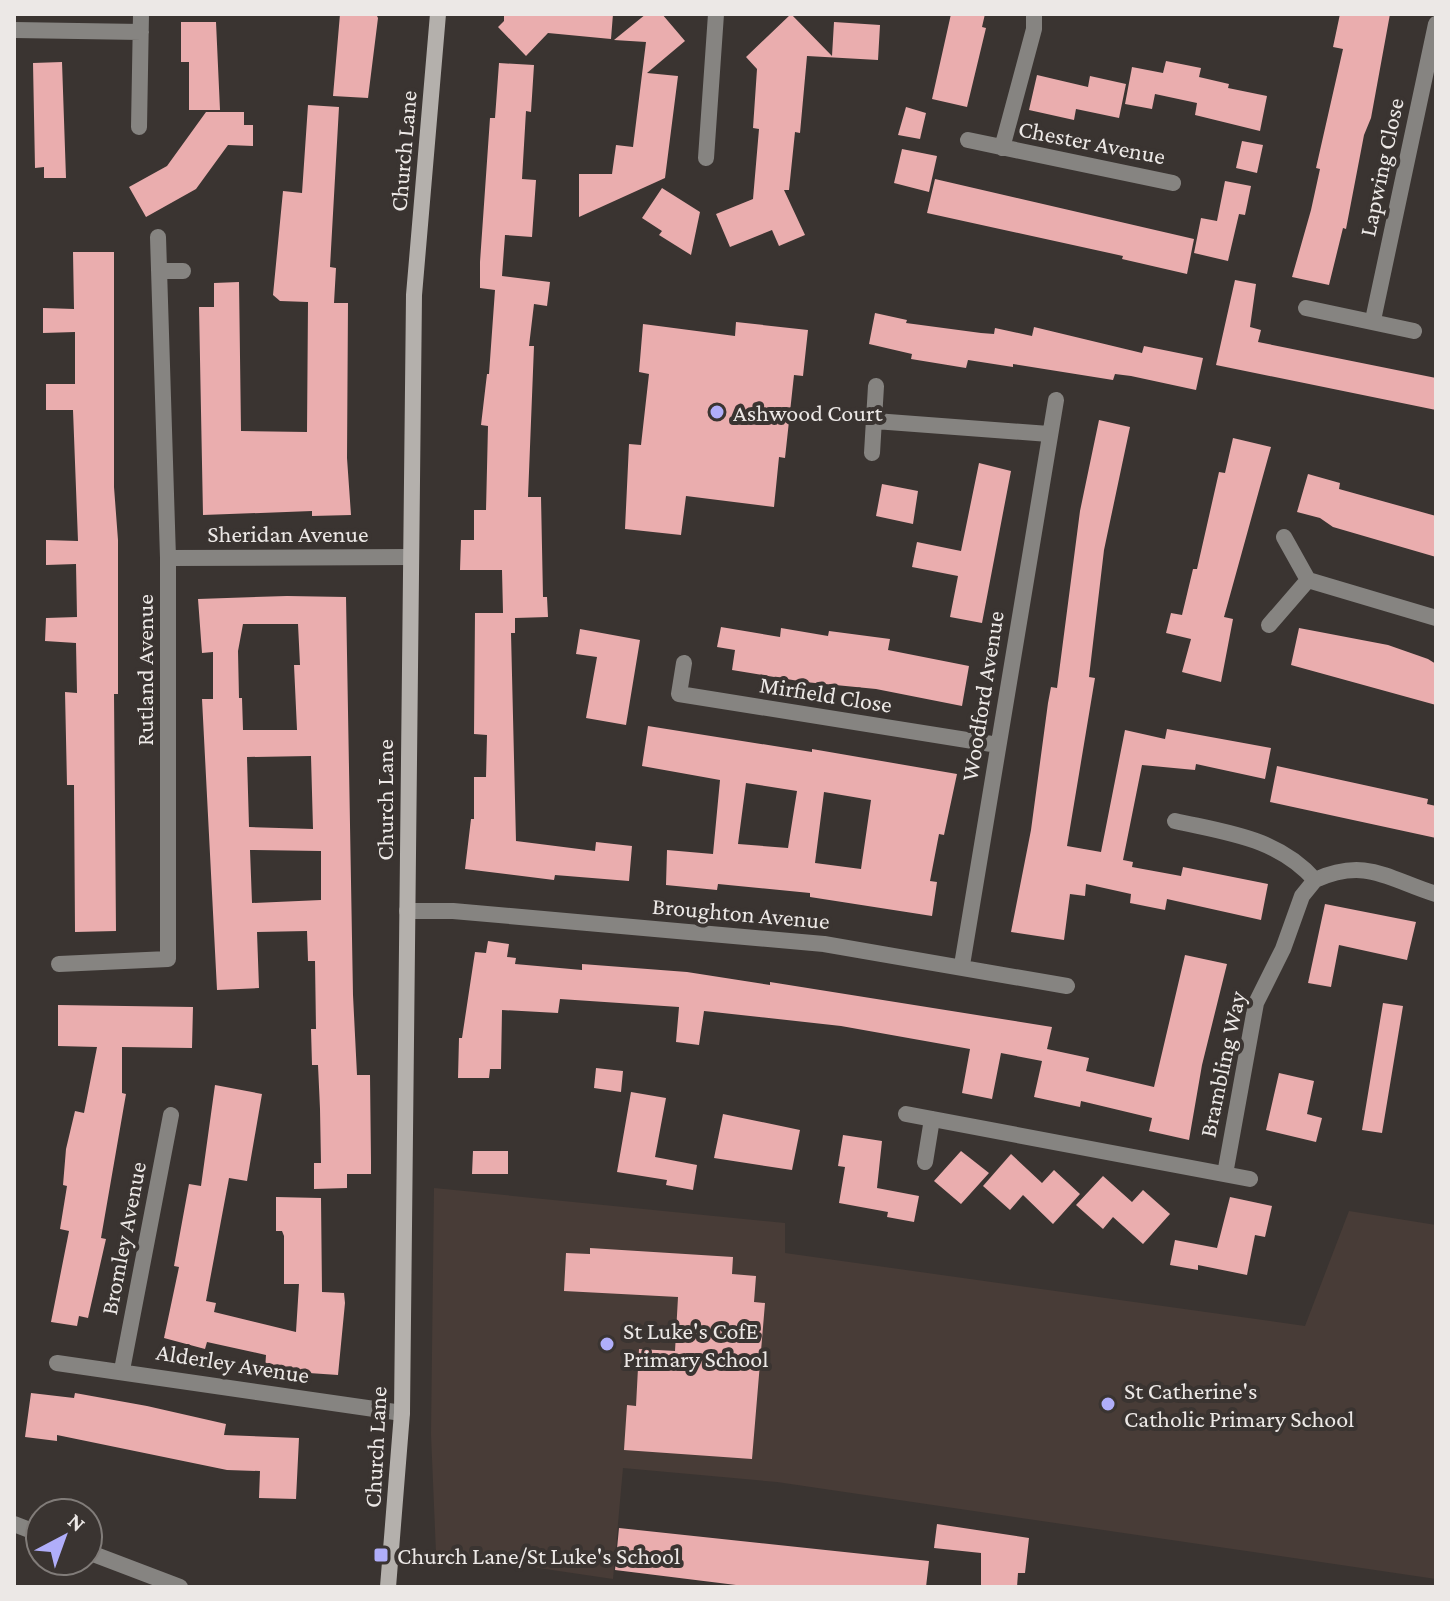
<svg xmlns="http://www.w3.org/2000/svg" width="1450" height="1601" font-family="'Crimson Pro',serif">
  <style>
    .built { fill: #483c37 }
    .building { fill: #eaadae; fill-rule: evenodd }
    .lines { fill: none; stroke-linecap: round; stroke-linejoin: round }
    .minor { stroke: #868481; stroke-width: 16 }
    .secondary { stroke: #b4b0ac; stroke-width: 16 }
    .poi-dot { fill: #b0aefa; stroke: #3a3431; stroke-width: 3 }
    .labels { text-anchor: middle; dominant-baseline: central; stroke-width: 8; stroke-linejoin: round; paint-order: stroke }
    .street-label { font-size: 24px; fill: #ece8e6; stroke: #3a3431 }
    .poi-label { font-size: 24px; fill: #ece8e6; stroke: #3a3431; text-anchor: start }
  </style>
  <rect width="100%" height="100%" fill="#3a3431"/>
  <path class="built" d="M434,1188L785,1223V1253L1305,1326L1349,1211L1436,1225V1579L777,1482L623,1468L613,1579L436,1553L431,1434Z"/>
  <path class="building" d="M340,14H376L378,18L368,98L333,96Z
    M504,14H613L611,39L548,33L526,56L498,27L504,21Z
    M646,14H662L685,41L647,73L678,76L665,178L579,217V174H612L616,145L633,147L646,42L614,40Z
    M791,14L832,56L834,22L880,25L878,60L807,56L800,133L795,132L789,190H784L805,235L779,246L772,230L730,247L716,214L753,199L759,129L753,128L757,69L746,57Z
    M951,14H985L982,27L986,28L967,107L932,99Z
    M1340,14H1390L1371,118L1364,135L1346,229L1343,228L1329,285L1292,277L1311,210L1320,169L1316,168L1343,49L1333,47Z
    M181,22H216L220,110H189V62H181Z
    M1166,61L1201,68L1199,77L1229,84L1228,88L1267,96L1260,131L1195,115L1197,103L1155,94L1152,109L1125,104L1132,67L1163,73Z
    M62,62L66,178H44V167L35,168L33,63Z
    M499,63L534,65L531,112L526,111L522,179L536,180L532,237L505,235L502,276L550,282L547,306L534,304L529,346H534L528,497H541L543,597H547L548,617L515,618V633H511L516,841L595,851L596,842L632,846L629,881L555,875L554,880L465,869L471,819H474V777H486L487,735L474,734L475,613H503L502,570H460L461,540H474V510H486L488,426L481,425L487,374H489L495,290L480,288V262L490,118H495Z
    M1037,75L1088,87L1090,76L1126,84L1119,118L1076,109L1074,120L1029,110Z
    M308,105L339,107L330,267L336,268L334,303H348L347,458L351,515L312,516V511L203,515L199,307H214V283L239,282L241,431L307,432L308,302L280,301L273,295L283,191L302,193Z
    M906,107L926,113L920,139L898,135Z
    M206,112H244V125H253V146L228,145L196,189L146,217L129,187L167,166Z
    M1242,141L1263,145L1257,173L1236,168Z
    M902,149L937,156L929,192L894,183Z
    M935,179L1194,239L1187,274L1122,259L1123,256L927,213Z
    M1225,181L1251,186L1245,215L1239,214L1228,261L1194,253L1201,218L1217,221Z
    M662,188L700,212L691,255L659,235L662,231L642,218Z
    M73,252H114V487L118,540V694H114L116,931L75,932L74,785H67L65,692L77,693L76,643L45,641L46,618L77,617L76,564L46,565V540L78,541L73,410H46V384H75V332L43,333V308L74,309Z
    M1235,280L1256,284L1250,327L1261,330L1258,342L1436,378V410L1216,365Z
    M875,313L907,320L906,323L981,333L994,334L995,328L1032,336L1034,327L1142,353L1144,346L1203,358L1196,390L1131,376L1115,374L1113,380L1013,364V367L968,360L966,368L911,359L912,354L869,344Z
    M736,322L808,330L803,376L794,375L785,458L779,457L774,507L686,496L681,535L625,529L629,444L641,445L649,374L639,372L643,324L735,336Z
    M1099,420L1130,427L1104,550L1089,677L1095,678L1067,846L1101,852L1125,730L1165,739L1167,729L1271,748L1265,779L1196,764L1195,770L1142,765L1123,860L1133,862L1132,867L1181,876L1183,867L1268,884L1261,920L1167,899L1165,910L1130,903L1131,894L1086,884L1085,896L1070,894L1064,940L1011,932L1031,830L1048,703L1051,687L1057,688L1080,511Z
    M1233,438L1271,447L1224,617L1233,619L1221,682L1182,672L1191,639L1166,633L1171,613L1182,615L1193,569H1197L1219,472L1225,473Z
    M979,463L1011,471L982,623L950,617L958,576L912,567L917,542L961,551Z
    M1308,474L1340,483L1339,489L1436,516V557L1333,527L1320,518L1297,512Z
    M882,484L918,491L913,524L876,516Z
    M287,596L346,597L353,995L357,1075H370L371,1162V1174H347V1188L314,1189V1163H321L320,1109L318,1065H312L311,1029H316L315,961H308L307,931L257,932L259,988L217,990L202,699H213V652L202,653L198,599ZM243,624H298L300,665H294L297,730H243L242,698H239L238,651ZM311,756L313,829L249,827L247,757ZM250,850L321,851V900L252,903Z
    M721,627L780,637L781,628L828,636L829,631L890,639L888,650L969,666L962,706L876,689L805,682L732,670L735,650L717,647Z
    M1299,628L1388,645L1428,659L1436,664V705L1291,665Z
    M580,629L640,640L626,725L586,718L597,657L576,654Z
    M648,726L812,752V749L957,774L944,835L939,834L930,881L937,882L932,916L810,897V893L718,884L717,890L666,885L667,850L713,854L720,780L642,766ZM746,783L797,791L788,848L738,844ZM824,792L871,800L861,869L815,863Z
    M1277,766L1428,799L1427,804L1436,806V838L1270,802Z
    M1325,904L1416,922L1407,960L1339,945L1331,987L1308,983Z
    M488,941L509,944L507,957L516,958L515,964L582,970V964L687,972L770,985V982L1052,1027L1047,1049L1089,1058L1086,1071L1154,1087L1185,955L1227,964L1202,1065L1189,1140L1149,1131L1152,1118L1081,1101L1080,1107L1034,1097L1042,1061L1001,1053L992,1099L962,1093L970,1049L841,1026L704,1011L699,1045L676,1042L679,1007L560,999L558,1013L502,1010L501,1069H490L489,1078H458L459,1038H462L475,952L486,953Z
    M1383,1003L1403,1006L1382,1133L1362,1130Z
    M58,1005L193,1007L192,1048L122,1047V1093L126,1094L101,1238L106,1239L88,1318L79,1316L77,1326L51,1322L69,1231L60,1229L67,1186L63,1185L66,1149L75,1111L84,1113L97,1047L58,1046Z
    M596,1068L623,1071L621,1092L594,1088Z
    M1279,1073L1314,1081L1307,1114L1322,1118L1316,1142L1266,1130Z
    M215,1085L262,1094L247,1181L229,1178L206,1301L216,1303L214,1312L296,1332L299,1284H284V1236L282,1231H276V1197L321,1198L322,1292L344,1293L345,1303L338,1375L265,1370L266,1355L207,1342L205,1349L164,1338L179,1267L174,1266L189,1184L201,1186Z
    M631,1092L666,1098L655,1157L697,1165L693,1190L666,1185L667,1180L617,1172Z
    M723,1114L800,1130L792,1170L714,1158Z
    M843,1135L882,1141L877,1188L919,1196L914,1222L887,1217L888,1212L839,1203L845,1167L838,1166Z
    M473,1151H508V1174H472Z
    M961,1151L989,1173L961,1204L934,1181Z
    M1011,1154L1042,1183L1054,1170L1080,1194L1053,1224L1023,1195L1010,1210L983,1186Z
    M1103,1176L1132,1202L1143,1190L1170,1214L1143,1244L1113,1217L1103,1229L1076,1205Z
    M1230,1197L1272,1206L1265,1237L1255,1235L1247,1275L1198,1265V1270L1170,1265L1175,1240L1217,1248Z
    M590,1248L733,1257L732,1274L756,1276L754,1302L765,1303L752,1459L624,1450L627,1405L636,1406L639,1349L675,1351L678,1297L564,1291L566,1253L590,1254Z
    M31,1393L74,1398L75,1393L147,1406L226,1424L224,1435L299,1438L296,1499L259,1498L260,1471L227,1470L57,1435V1441L25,1437Z
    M937,1524L1029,1538L1025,1573H1018L1017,1587H981V1553L934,1548Z
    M619,1528L929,1561L926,1587H752L615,1570Z"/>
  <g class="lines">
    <path class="minor" d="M14,30L141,32
      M139,127L141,14
      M968,140L1173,183
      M1002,148L1034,29V14
      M706,158L716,14
      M159,271H183
      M1306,308L1414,331
      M1373,320L1436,24
      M875,421L1049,434
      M872,453L876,386
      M168,558L409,557
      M1308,580L1436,618
      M1269,625L1308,580L1284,537
      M684,663L679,694L998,745
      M1175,821C1228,833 1278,838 1315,880C1366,857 1388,879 1436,894
      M407,911H453L824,944L1067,986
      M59,964L168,959V558L158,237
      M962,965L1056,400
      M906,1114L1250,1179
      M925,1162L932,1119
      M1225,1174L1256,1003L1283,949L1302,896L1315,880
      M57,1363L402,1413
      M122,1370L171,1115
      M14,1524L40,1534
      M88,1552L180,1587"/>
    <path class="secondary" d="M388,1587L402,1413L414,295L438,14"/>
  </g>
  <g class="poi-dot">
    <circle cx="717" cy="412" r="8"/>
    <circle cx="607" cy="1344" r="8"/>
    <circle cx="1108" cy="1404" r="8"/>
    <rect x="373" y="1547" width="16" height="16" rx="4"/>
  </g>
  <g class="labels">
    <g class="street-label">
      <text transform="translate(1092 142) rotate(11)">Chester Avenue</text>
      <text transform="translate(403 151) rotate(-85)">Church Lane</text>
      <text transform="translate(1381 167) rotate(-78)">Lapwing Close</text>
      <text x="288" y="533">Sheridan Avenue</text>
      <text transform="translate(144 670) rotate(-90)">Rutland Avenue</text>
      <text transform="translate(826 694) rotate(9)">Mirfield Close</text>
      <text transform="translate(982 696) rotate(-81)">Woodford Avenue</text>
      <text transform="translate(384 800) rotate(-90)">Church Lane</text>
      <text transform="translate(741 913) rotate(5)">Broughton Avenue</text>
      <text transform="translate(1222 1064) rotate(-78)">Brambling Way</text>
      <text transform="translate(123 1238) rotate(-79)">Bromley Avenue</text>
      <text transform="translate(233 1363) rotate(9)">Alderley Avenue</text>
      <text transform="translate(375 1447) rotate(-87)">Church Lane</text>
    </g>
    <g class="poi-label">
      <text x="733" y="412">Ashwood Court</text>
      <text x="623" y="1330">St Luke's CofE<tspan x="623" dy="28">Primary School</tspan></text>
      <text x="1124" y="1390">St Catherine's<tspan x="1124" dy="28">Catholic Primary School</tspan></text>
      <text x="397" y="1555">Church Lane/St Luke's School</text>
    </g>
  </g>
  <rect width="1450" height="1601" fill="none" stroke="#ece8e6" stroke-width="32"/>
  <g transform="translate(64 1537) rotate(41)"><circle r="38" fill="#3a3431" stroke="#817c79" stroke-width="2"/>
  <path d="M0-6L14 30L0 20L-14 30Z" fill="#b0aefa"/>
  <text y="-12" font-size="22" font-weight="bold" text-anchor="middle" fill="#ece8e6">N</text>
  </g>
</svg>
